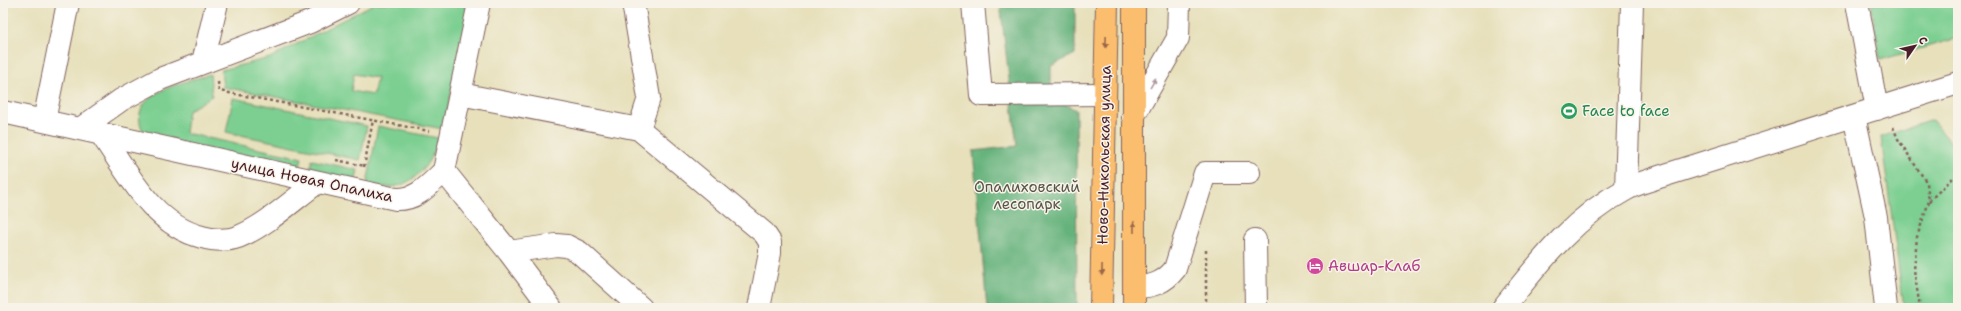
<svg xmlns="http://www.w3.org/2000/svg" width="1961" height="311" font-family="'Shantell Sans',sans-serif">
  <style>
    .green { fill: #7ccf91; stroke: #63775e; fill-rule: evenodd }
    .forest { fill: #65b27b; stroke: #586853 }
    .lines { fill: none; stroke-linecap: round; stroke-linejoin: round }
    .minor-casing { stroke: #81635d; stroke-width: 24 }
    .major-casing { stroke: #81635d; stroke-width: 24 }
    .path { stroke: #81635d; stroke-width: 2.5; stroke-dasharray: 3 3; stroke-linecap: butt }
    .minor { stroke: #fff; stroke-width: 22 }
    .major { stroke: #fbbd6e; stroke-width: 22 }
    .oneway { fill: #9a6649 }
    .oneway2 { fill: #ae9aa0 }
    .labels { text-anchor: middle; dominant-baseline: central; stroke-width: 3; stroke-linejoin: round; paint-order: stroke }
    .leisure-label { font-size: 15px; fill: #27864d; stroke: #f7f3e8; text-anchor: start }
    .street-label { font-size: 15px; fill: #4a1f2b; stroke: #f7f3e8 }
    .park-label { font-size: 15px; fill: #59544a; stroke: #f7f3e8 }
    .hotel-label { font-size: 15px; fill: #b23c85; stroke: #f7f3e8; text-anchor: start }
  </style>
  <rect width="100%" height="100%" fill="#f7f3e8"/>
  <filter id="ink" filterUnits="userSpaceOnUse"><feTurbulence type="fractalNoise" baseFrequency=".025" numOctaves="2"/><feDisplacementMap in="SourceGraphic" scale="8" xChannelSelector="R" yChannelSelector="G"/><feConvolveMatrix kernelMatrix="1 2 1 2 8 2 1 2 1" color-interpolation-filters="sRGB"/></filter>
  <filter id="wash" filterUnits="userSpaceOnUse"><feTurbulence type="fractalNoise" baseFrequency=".012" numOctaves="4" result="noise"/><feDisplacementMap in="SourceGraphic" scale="16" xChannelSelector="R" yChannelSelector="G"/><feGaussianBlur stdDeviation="0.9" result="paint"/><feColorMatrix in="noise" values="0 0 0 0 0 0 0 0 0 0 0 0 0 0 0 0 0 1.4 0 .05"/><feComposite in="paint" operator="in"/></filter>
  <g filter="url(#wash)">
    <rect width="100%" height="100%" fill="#e7e0bb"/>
    <path class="green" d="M375,3H463L469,13L443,129L223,87L221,70L270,58ZM354,74L377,78L373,95L351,91Z
      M1871,3H1958V38L1880,60Z
      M210,74L212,96L188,111L185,133L302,158L299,171L147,138C118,95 181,84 210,74Z
      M233,98L367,126L360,160L226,132Z
      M1932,120L1958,151V308H1904L1881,137Z
      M378,126L438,138C433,162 413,189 385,187C379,187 373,185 367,184Z
      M312,160L358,170L355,183L309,174Z"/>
    <path class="forest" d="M1000,3H1075V54L1051,66V96L1076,110L1077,308H987L973,151L1017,146Z"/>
  </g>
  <g filter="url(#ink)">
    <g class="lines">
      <g class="minor-casing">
        <path id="minor" d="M633,3L649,98L639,129
          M973,3L981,95L1105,94
          M1857,3L1877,109
          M203,62L217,3
          M460,94L639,129L764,233L770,242V253L759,308
          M3,112L396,199C417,200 429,185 444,171L509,252L551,308
          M1854,116L1876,217L1886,308
          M1133,117L1178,38L1179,3
          M44,121L68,3
          M80,129L121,100L160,79L310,22L348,3
          M101,134C128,173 153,225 202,237C213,240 227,241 238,237C266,226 294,199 318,182
          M444,171L479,3
          M1626,189L1632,3
          M1255,240L1256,308
          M509,252L556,245L567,246L579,252L641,308
          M1134,287C1152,287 1164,283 1175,269L1205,173H1249
          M1503,308C1539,263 1573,218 1625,190C1635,184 1648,181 1659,177L1958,83"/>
      </g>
      <g class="major-casing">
        <path id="major" d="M1101,308L1107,3
          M1134,308V3"/>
      </g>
      <path class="path" d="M218,82L219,91L429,131
        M1893,127L1898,139L1927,183L1929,201L1917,237L1914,270L1920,308
        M336,160L365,166
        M364,167L373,120
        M1929,201L1953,178L1958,177
        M1206,250V308"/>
      <use href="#minor" class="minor"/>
      <use href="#major" class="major"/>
    </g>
    <defs><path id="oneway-solid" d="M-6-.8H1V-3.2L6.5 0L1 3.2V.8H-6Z"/></defs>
    <g class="oneway">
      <use href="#oneway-solid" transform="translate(1106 42) rotate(91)"/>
      <use href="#oneway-solid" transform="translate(1134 227) rotate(-90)"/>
      <use href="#oneway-solid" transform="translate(1102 270) rotate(91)"/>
    </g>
    <use class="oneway2" href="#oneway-solid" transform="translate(1153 83) rotate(-60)"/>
  </g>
  <defs>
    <g id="stadium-disc" transform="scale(0.9)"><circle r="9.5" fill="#2e9e5b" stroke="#f7f3e8"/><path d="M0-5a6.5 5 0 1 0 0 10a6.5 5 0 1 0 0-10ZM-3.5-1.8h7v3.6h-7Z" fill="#fff"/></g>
    <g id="hotel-disc" transform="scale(0.9)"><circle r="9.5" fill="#d1479c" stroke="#f7f3e8"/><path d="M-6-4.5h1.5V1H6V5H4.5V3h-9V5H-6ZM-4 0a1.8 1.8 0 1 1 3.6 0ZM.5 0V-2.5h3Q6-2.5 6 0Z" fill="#fff"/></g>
  </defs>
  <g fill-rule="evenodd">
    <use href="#stadium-disc" x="1569" y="111"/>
    <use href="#hotel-disc" x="1315" y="266"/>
  </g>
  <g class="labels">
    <g class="leisure-label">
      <text x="1582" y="111">Face to face</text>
    </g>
    <g class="street-label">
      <text transform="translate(1104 155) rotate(-89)">Ново-Никольская улица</text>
      <text transform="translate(312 180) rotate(12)">улица Новая Опалиха</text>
    </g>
    <g class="park-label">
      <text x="1027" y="187">Опалиховский<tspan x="1027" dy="17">лесопарк</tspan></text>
    </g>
    <g class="hotel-label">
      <text x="1328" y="266">Авшар-Клаб</text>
    </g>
  </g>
  <rect width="1961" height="311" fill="none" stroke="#f7f3e8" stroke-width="16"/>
  <g transform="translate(1915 46) rotate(56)" stroke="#f7f3e8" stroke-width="3" paint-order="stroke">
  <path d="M0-3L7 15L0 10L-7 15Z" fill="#4a1f2b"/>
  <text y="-6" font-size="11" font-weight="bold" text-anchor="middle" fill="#4a1f2b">С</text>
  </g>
</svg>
